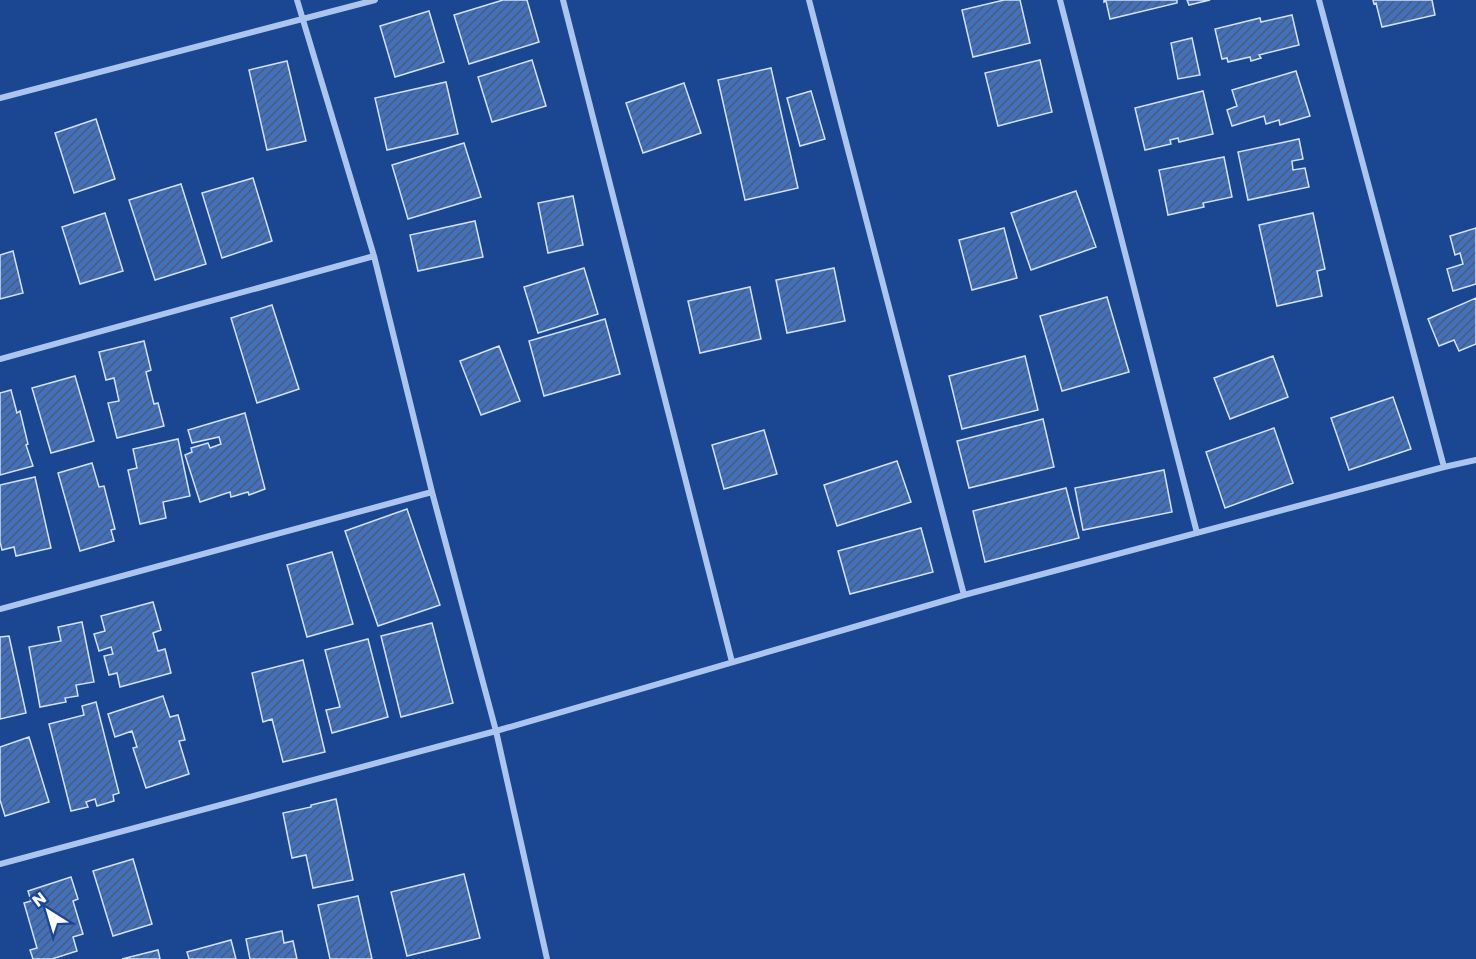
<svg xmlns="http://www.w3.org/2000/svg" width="1476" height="959" font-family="Poppins,sans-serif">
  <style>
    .building { fill: url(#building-hatch); stroke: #d1e1fb; stroke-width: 1.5 }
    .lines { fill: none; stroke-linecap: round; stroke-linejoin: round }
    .street { stroke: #abc5ef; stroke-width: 6 }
  </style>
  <defs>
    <pattern id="building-hatch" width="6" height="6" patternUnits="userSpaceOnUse" patternTransform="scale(1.5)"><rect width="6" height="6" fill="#4470b9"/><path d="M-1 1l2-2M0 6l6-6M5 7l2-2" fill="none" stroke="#485c7d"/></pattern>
  </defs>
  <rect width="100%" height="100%" fill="#1b4792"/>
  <path class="building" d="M503,0H527L539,42L469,64L454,15Z
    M1004,0H1020L1030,43L973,57L962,10Z
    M1104,0H1177V3L1110,19L1106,1L1104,2Z
    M1187,0H1210L1189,5Z
    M1373,0H1432L1435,15L1382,27L1376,3L1374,4Z
    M429,11L444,62L395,77L380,26Z
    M1292,15L1299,45L1259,55L1261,58L1251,61L1250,57L1228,62L1227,58L1222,59L1215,29L1260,18L1261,22Z
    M1192,38L1200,75L1178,79L1171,43Z
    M532,60L546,106L492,122L478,77Z
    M1040,60L1052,112L998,126L985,73Z
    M287,61L306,141L267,150L249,70Z
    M771,68L798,188L745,200L718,80Z
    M1296,71L1310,116L1280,125L1279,120L1266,124L1264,116L1232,126L1227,110L1237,106L1232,90Z
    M446,82L458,134L387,150L375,98Z
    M684,83L701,133L643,153L626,103Z
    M811,91L825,139L800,146L787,98Z
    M1203,91L1213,134L1179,142L1178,138L1170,140L1171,144L1145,150L1135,108Z
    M96,119L115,179L74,193L55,133Z
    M1299,139L1303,159L1292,161L1293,170L1305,168L1309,187L1248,200L1238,152Z
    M464,143L481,197L408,219L392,165Z
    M1224,157L1232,197L1203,203L1204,207L1168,215L1159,170Z
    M253,178L272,241L222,258L202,193Z
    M181,184L206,264L155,280L129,200Z
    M1076,191L1096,247L1031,270L1011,213Z
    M573,196L583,245L548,253L538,203Z
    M105,213L123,271L80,284L62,227Z
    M1313,213L1325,269L1317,271L1322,296L1277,306L1259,225Z
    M475,221L483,257L418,271L410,235Z
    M1004,228L1017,278L972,290L959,240Z
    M1476,228V284L1453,291L1447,269L1463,264L1460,253L1455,255L1450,236Z
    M13,251L23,293L0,299V255Z
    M584,268L598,314L538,333L524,287Z
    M834,268L845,321L787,333L776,280Z
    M750,287L761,339L700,353L688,301Z
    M1107,297L1129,372L1062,391L1040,316Z
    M1476,298V344L1459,351L1454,340L1439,346L1428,319Z
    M272,305L299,389L257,403L231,318Z
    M605,319L620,374L544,396L529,341Z
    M144,341L151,370L146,372L154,404L158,403L164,426L117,438L108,403L119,401L114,378L106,380L99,352Z
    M499,346L520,401L481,415L460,361Z
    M1025,356L1038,410L962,429L949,376Z
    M1273,356L1288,397L1230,419L1214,378Z
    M75,376L94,441L51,453L32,388Z
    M11,390L17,413L20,411L28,444L26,445L33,466L0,475V393Z
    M1393,397L1411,449L1349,470L1331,418Z
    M245,413L265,489L249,495L248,492L231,497L230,492L200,502L185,455L192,452L191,448L208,443L210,448L221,444L219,437L192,443L188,430Z
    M1043,419L1054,467L969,488L957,441Z
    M1274,428L1293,483L1225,508L1206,452Z
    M764,430L777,474L724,489L712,445Z
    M178,439L190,496L163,502L166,518L140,524L128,470L137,468L133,449Z
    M897,461L911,502L837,526L824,485Z
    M92,463L99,487L104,486L115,529L111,530L114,541L80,551L58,473Z
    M1164,470L1172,512L1083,530L1075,488Z
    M35,477L51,548L16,556L14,547L2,550L0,542V485Z
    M1066,488L1079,538L985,562L973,511Z
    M407,509L440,605L378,626L345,531Z
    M921,528L933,572L850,594L838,551Z
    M332,552L353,624L307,637L287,565Z
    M153,602L161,630L153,633L158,651L165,649L171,673L120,687L117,673L109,675L104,656L113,654L111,647L99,651L94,634L105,631L101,616Z
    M82,622L94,682L76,685L78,696L65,698L66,702L40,707L29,647L61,641L58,627Z
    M432,623L453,703L401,717L381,636Z
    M9,636L26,713L0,719V637Z
    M368,639L388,717L332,733L326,710L340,707L325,650Z
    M303,660L325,752L283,762L272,719L263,722L252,673Z
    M163,696L170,717L178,715L185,740L179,741L189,774L146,788L133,748L137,747L132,731L115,737L108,714Z
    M96,702L119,793L113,795L114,801L97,806L95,799L86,802L88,807L71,811L49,724L84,715L82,706Z
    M29,737L49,802L5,816L0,800V747Z
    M336,799L353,880L313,888L306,855L292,858L283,813L311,807V805Z
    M133,859L152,924L113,936L93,871Z
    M464,874L480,938L407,956L391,892Z
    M71,877L78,899L73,901L83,934L73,937L77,951L52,959H33L30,950L37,948L24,903L31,901L28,891Z
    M358,896L372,959H330L318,905Z
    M282,931L284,943L293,941L297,959H250L246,939Z
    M231,940L236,959H189L187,952Z
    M158,950L160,959H122Z"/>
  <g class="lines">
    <path class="street" d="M297,0L374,256L432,492L496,731L547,959
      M563,0L732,662
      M809,0L964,595
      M1060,0L1197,533
      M1319,0L1444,467
      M0,98L375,0
      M0,359L374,256
      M0,609L432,492
      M0,864L496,731L964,595L1444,467L1476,460"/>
  </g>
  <g transform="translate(48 911) rotate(323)" stroke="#1b4792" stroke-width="4.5" paint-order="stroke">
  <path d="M0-4.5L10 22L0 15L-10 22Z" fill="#ffffff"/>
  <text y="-9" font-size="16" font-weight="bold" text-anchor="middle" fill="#ffffff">N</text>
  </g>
</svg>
